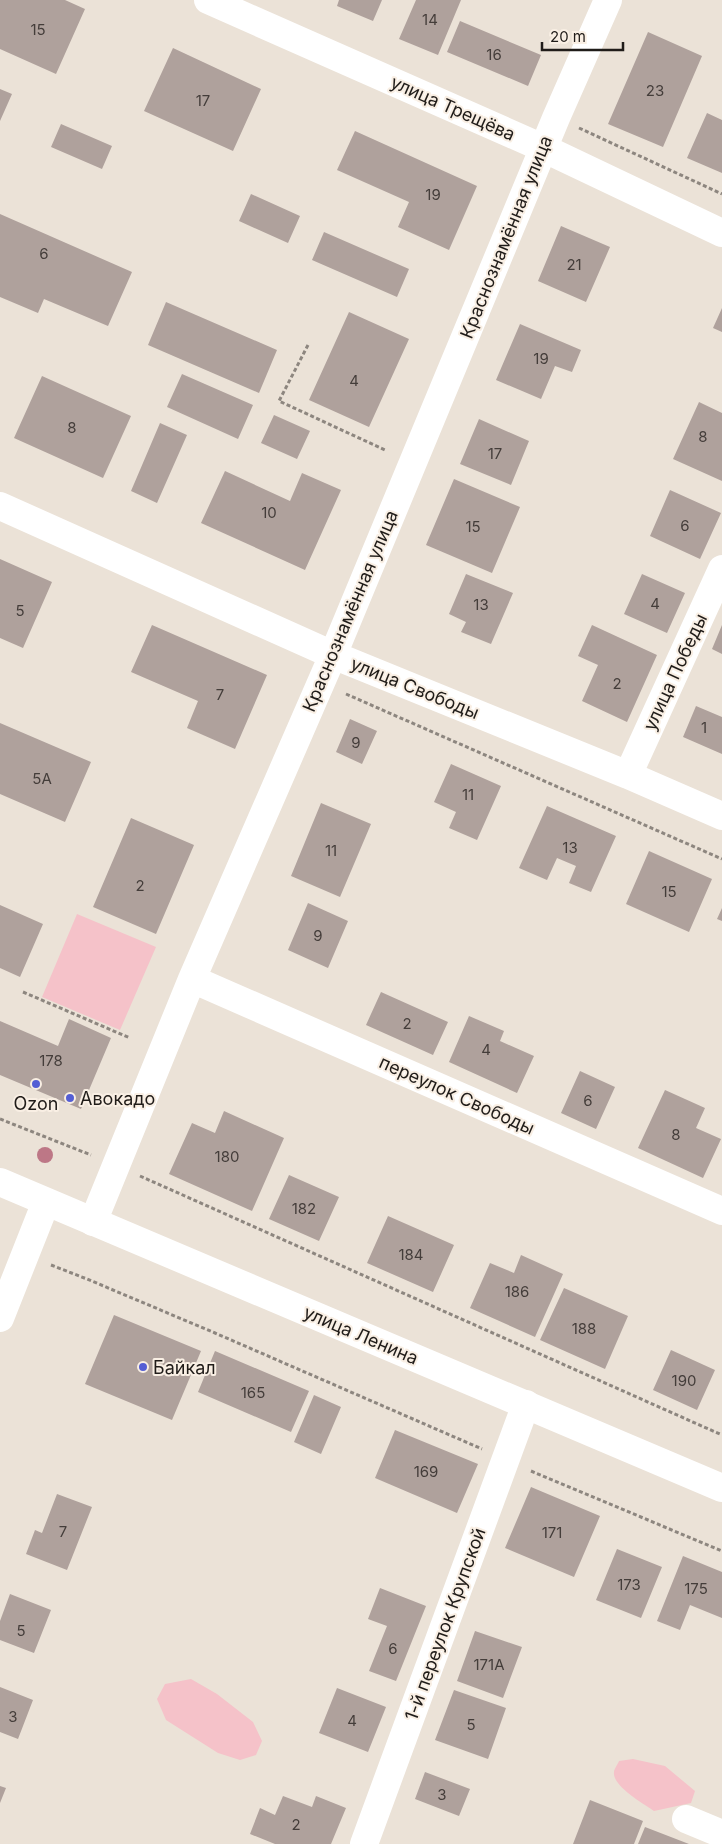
<svg xmlns="http://www.w3.org/2000/svg" width="722" height="1844" font-family="Inter,sans-serif">
  <style>
    .green { fill: #f5c2c9 }
    .building { fill: #afa19c }
    .lines { fill: none; stroke-linecap: round; stroke-linejoin: round }
    .path { stroke: #8d867f; stroke-width: 3; stroke-dasharray: 4 2.5; stroke-linecap: butt }
    .street { stroke: #fff; stroke-width: 28 }
    .secondary { stroke: #fff; stroke-width: 28 }
    .tree { fill: #bd7786 }
    .poi-dot { fill: #545ed4; stroke: #f9efe4; stroke-width: 2 }
    .labels { text-anchor: middle; dominant-baseline: central; stroke-width: 4; stroke-linejoin: round; paint-order: stroke }
    .number-label { font-size: 15px; fill: #443d3a }
    .street-label { font-size: 18px; fill: #201c19; stroke: #f9efe4 }
    .poi-label { font-size: 18px; fill: #201c19; stroke: #f9efe4; text-anchor: start }
  </style>
  <rect width="100%" height="100%" fill="#ebe2d7"/>
  <path class="green" d="M77,914L156,947L120,1030L42,997Z
    M191,1679L217,1694L253,1722L262,1741L256,1755L240,1760L218,1753L166,1720L157,1699L165,1684Z
    M633,1759L665,1766L695,1791L691,1803L654,1811C644,1804 612,1786 614,1772C614,1769 618,1764 619,1761Z"/>
  <path class="building" d="M0,0H65L85,9L56,74L0,49Z
    M339,0H382L373,21L337,6Z
    M416,0H461L438,55L399,39Z
    M460,21L541,55L528,86L447,52Z
    M648,32L702,56L663,147L608,124Z
    M173,48L261,89L233,151L144,111Z
    M0,89L12,94L0,121Z
    M707,113L722,120V173L687,158Z
    M61,124L112,146L102,169L51,147Z
    M355,131L477,186L449,250L398,227L409,202L337,170Z
    M251,194L300,216L288,243L239,221Z
    M0,214L132,272L108,326L44,299L38,313L0,297Z
    M561,226L610,247L586,302L538,281Z
    M324,232L409,269L397,297L312,260Z
    M166,302L277,350L259,393L148,345Z
    M722,308V332L713,328Z
    M349,312L409,339L369,427L309,400Z
    M520,324L581,350L572,372L555,366L541,399L496,380Z
    M182,374L253,405L238,439L167,407Z
    M42,376L131,416L103,478L14,438Z
    M699,402L722,413V481L673,459Z
    M274,415L310,431L297,459L261,443Z
    M479,419L529,441L511,485L460,464Z
    M160,423L187,435L157,503L131,491Z
    M225,471L290,501L302,473L341,490L305,570L201,523Z
    M454,479L520,507L492,573L426,545Z
    M670,490L721,513L700,559L650,536Z
    M0,559L52,582L23,648L0,638Z
    M466,574L513,593L491,644L461,632L466,622L449,614Z
    M642,574L685,593L667,633L624,614Z
    M152,625L267,675L235,749L187,728L198,701L131,672Z
    M592,625L657,655L627,722L582,701L598,665L578,656Z
    M722,625V654L712,649Z
    M696,706L722,717V754L683,737Z
    M350,719L377,731L362,764L336,752Z
    M0,723L91,762L65,822L0,794Z
    M451,764L501,786L477,840L449,828L456,812L434,802Z
    M321,803L371,824L340,897L291,876Z
    M547,806L616,836L591,892L569,883L576,866L557,858L547,880L519,868Z
    M131,818L194,845L156,934L93,907Z
    M649,851L712,879L689,932L626,904Z
    M308,903L348,921L328,968L288,950Z
    M0,905L43,924L20,977L0,968Z
    M722,908V921L717,919Z
    M381,992L448,1022L433,1055L366,1025Z
    M469,1016L504,1031L500,1041L534,1056L517,1093L449,1062Z
    M69,1019L111,1038L81,1109L0,1075V1021L58,1046Z
    M580,1071L615,1087L596,1129L561,1113Z
    M665,1090L705,1108L696,1128L721,1139L703,1178L638,1148Z
    M224,1111L284,1138L252,1211L169,1174L192,1123L215,1133Z
    M289,1175L339,1197L319,1241L269,1219Z
    M388,1216L454,1245L433,1292L367,1263Z
    M521,1255L563,1274L535,1337L470,1308L490,1263L514,1273Z
    M564,1288L628,1316L605,1369L540,1340Z
    M114,1315L201,1351L172,1420L85,1384Z
    M671,1350L715,1370L697,1410L653,1390Z
    M215,1351L309,1391L291,1432L198,1392Z
    M314,1395L341,1407L321,1454L294,1442Z
    M395,1430L478,1464L457,1513L375,1478Z
    M531,1487L600,1516L574,1577L505,1548Z
    M57,1494L92,1507L67,1570L26,1554L35,1530L42,1533Z
    M617,1549L662,1567L641,1618L596,1600Z
    M683,1556L722,1572V1618L690,1605L680,1630L657,1621Z
    M380,1588L426,1606L396,1681L369,1671L387,1626L368,1619Z
    M10,1594L51,1610L34,1653L0,1640V1621Z
    M475,1631L522,1647L503,1698L457,1681Z
    M0,1687L33,1700L18,1739L0,1732Z
    M337,1688L386,1707L368,1752L319,1733Z
    M454,1690L506,1708L488,1759L435,1740Z
    M425,1772L470,1789L459,1816L415,1799Z
    M0,1786L6,1788L0,1803Z
    M283,1796L312,1807L316,1796L346,1808L331,1844H275L250,1834L260,1808L275,1815Z
    M590,1800L643,1821L634,1844H573Z
    M645,1827L689,1844H638Z"/>
  <g class="lines">
    <path class="path" d="M579,128L722,194
      M308,345L279,401L385,450
      M346,694L722,859
      M23,992L130,1038
      M0,1119L91,1155
      M140,1176L722,1435
      M51,1265L87,1279L215,1333L482,1449
      M531,1471L722,1551"/>
    <path class="street" d="M208,0L543,148L722,233
      M0,506L333,655L628,775L722,816
      M628,775L722,569
      M192,979L722,1211
      M93,1222L192,979L333,655L556,118L608,0
      M0,1318L46,1202
      M686,1819L722,1834
      M364,1844L526,1404"/>
    <path class="secondary" d="M0,1182L722,1488"/>
  </g>
  <circle class="tree" cx="45" cy="1155" r="8"/>
  <g class="poi-dot">
    <circle cx="36" cy="1084" r="5"/>
    <circle cx="70" cy="1098" r="5"/>
    <circle cx="143" cy="1367" r="5"/>
  </g>
  <g class="labels">
    <g class="number-label">
      <text x="430" y="19">14</text>
      <text x="38" y="29">15</text>
      <text x="494" y="54">16</text>
      <text x="655" y="90">23</text>
      <text x="203" y="100">17</text>
      <text x="433" y="194">19</text>
      <text x="44" y="253">6</text>
      <text x="574" y="264">21</text>
      <text x="541" y="358">19</text>
      <text x="354" y="380">4</text>
      <text x="72" y="427">8</text>
      <text x="703" y="436">8</text>
      <text x="495" y="453">17</text>
      <text x="269" y="512">10</text>
      <text x="685" y="525">6</text>
      <text x="473" y="526">15</text>
      <text x="655" y="603">4</text>
      <text x="481" y="604">13</text>
      <text x="20" y="610">5</text>
      <text x="617" y="683">2</text>
      <text x="220" y="694">7</text>
      <text x="704" y="727">1</text>
      <text x="356" y="742">9</text>
      <text x="42" y="778">5А</text>
      <text x="468" y="794">11</text>
      <text x="570" y="847">13</text>
      <text x="331" y="850">11</text>
      <text x="140" y="885">2</text>
      <text x="669" y="891">15</text>
      <text x="318" y="935">9</text>
      <text x="407" y="1023">2</text>
      <text x="486" y="1049">4</text>
      <text x="51" y="1060">178</text>
      <text x="588" y="1100">6</text>
      <text x="676" y="1134">8</text>
      <text x="227" y="1156">180</text>
      <text x="304" y="1208">182</text>
      <text x="411" y="1254">184</text>
      <text x="517" y="1291">186</text>
      <text x="584" y="1328">188</text>
      <text x="684" y="1380">190</text>
      <text x="253" y="1392">165</text>
      <text x="426" y="1471">169</text>
      <text x="63" y="1531">7</text>
      <text x="552" y="1532">171</text>
      <text x="629" y="1584">173</text>
      <text x="696" y="1588">175</text>
      <text x="21" y="1630">5</text>
      <text x="393" y="1648">6</text>
      <text x="489" y="1664">171А</text>
      <text x="13" y="1716">3</text>
      <text x="352" y="1720">4</text>
      <text x="471" y="1724">5</text>
      <text x="442" y="1794">3</text>
      <text x="296" y="1824">2</text>
    </g>
    <g class="street-label">
      <text transform="translate(453 108) rotate(24)">улица Трещёва</text>
      <text transform="translate(506 237) rotate(-68)">Краснознамённая улица</text>
      <text transform="translate(350 611) rotate(-67)">Краснознамённая улица</text>
      <text transform="translate(675 672) rotate(-65)">улица Победы</text>
      <text transform="translate(415 688) rotate(22)">улица Свободы</text>
      <text transform="translate(457 1095) rotate(24)">переулок Свободы</text>
      <text transform="translate(361 1335) rotate(23)">улица Ленина</text>
      <text transform="translate(445 1624) rotate(-70)">1-й переулок Крупской</text>
    </g>
    <g class="poi-label">
      <text x="80" y="1098">Авокадо</text>
      <text x="36" y="1103" text-anchor="middle">Ozon</text>
      <text x="153" y="1367">Байкал</text>
    </g>
  </g>
  <path d="M542 42v8h81v-8" fill="none" stroke="#201c19" stroke-width="2.5"/>
  <text x="550" y="42" font-size="15" fill="#201c19" stroke="#f9efe4" stroke-width="4" paint-order="stroke">20 m</text>
</svg>
